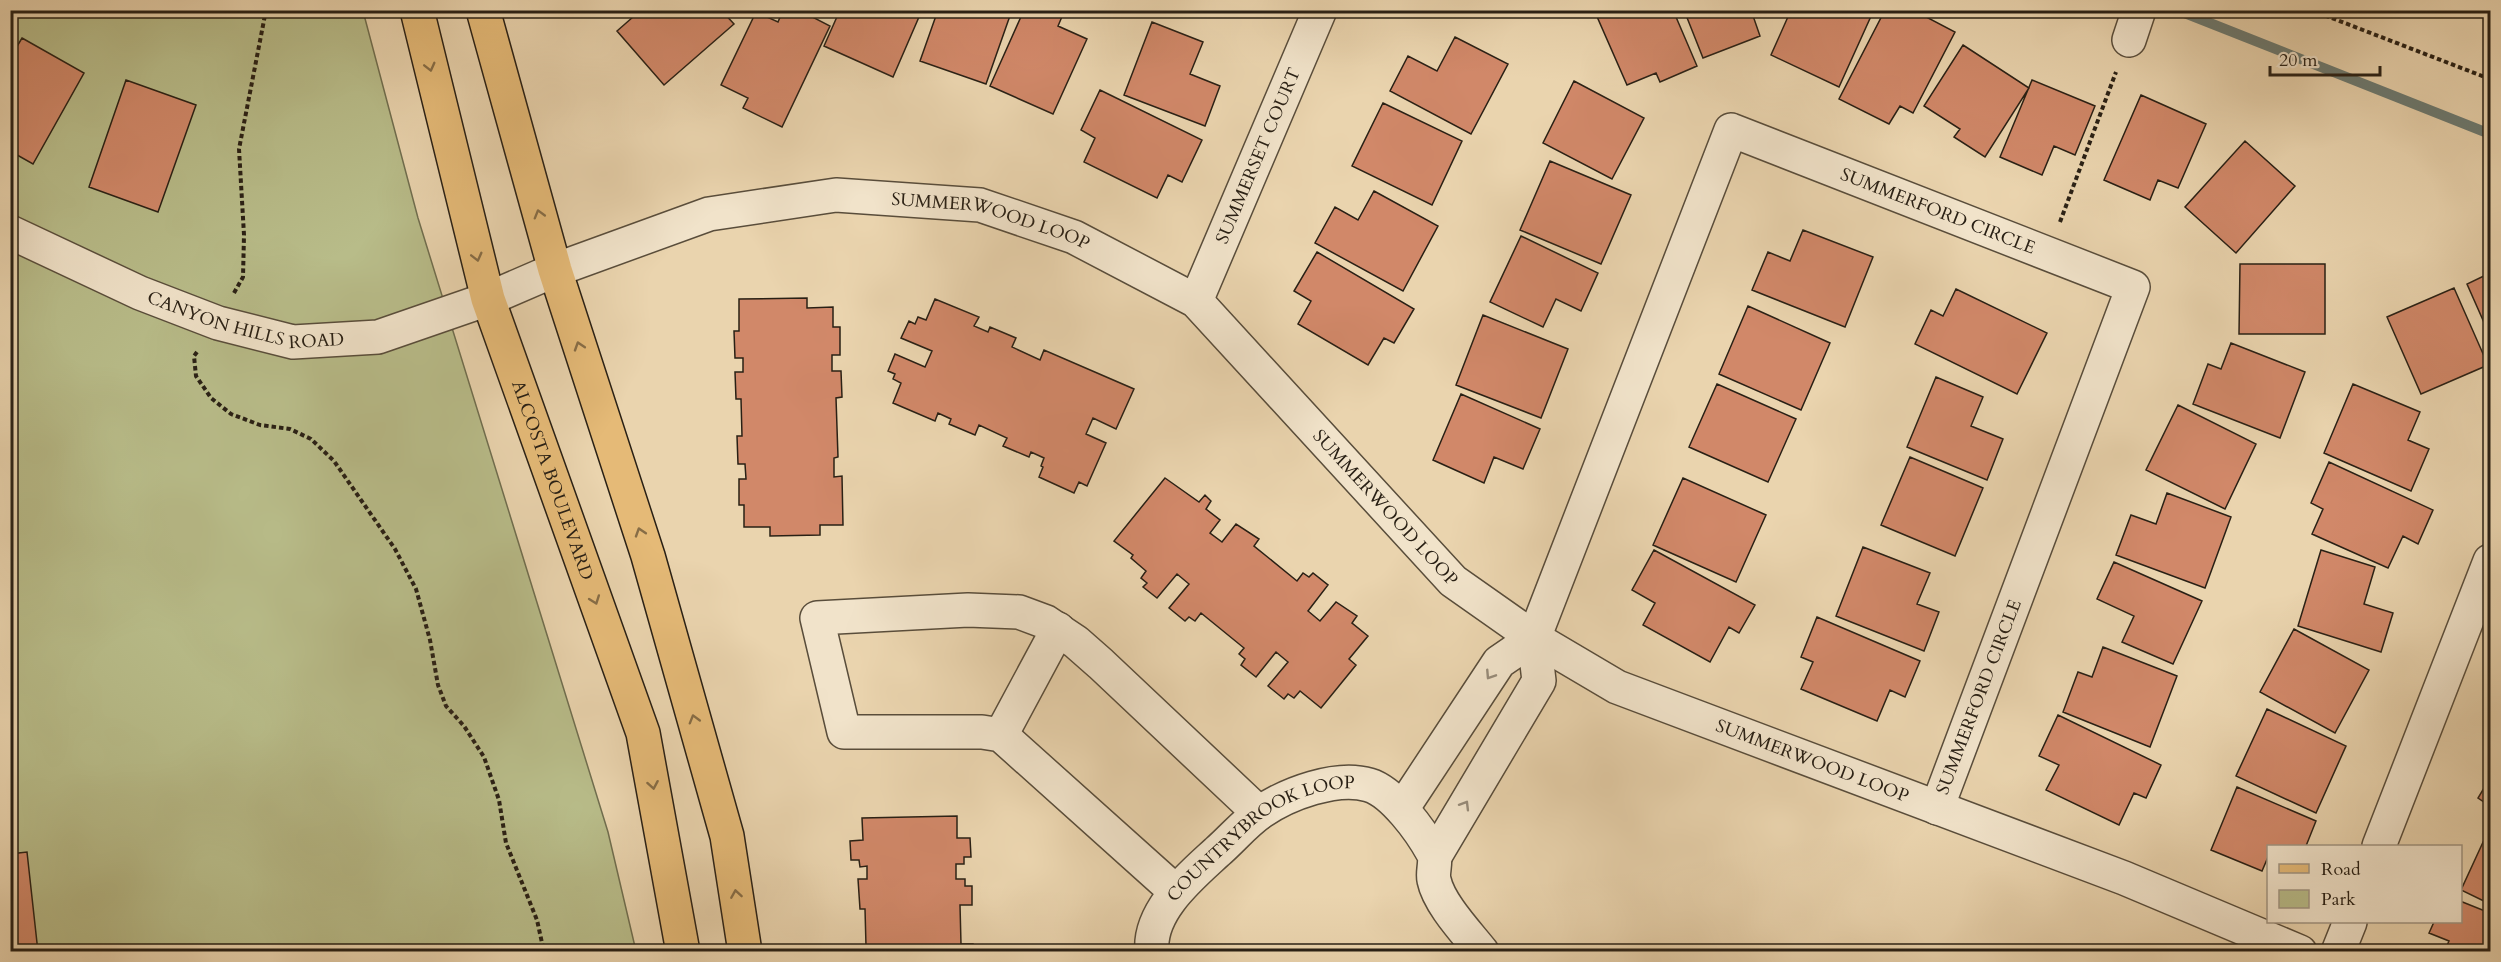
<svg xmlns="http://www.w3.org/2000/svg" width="2501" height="962" font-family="Cardo,serif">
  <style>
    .green { fill: #b8bc89; stroke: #706e4f; stroke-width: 1.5 }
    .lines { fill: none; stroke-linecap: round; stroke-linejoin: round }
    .stream { stroke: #6c7b73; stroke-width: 10 }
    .building { fill: #d18869; stroke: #292015; stroke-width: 1.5 }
    .minor-casing { stroke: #594d3b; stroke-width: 36 }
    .major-casing { stroke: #292015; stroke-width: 36 }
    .path { stroke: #292015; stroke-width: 4; stroke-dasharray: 4.5 3; stroke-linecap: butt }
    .minor { stroke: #f1e3ca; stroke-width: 33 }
    .major { stroke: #e5ba77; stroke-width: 33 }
    .oneway { stroke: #876d46 }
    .oneway2 { stroke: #978b79 }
    .labels { text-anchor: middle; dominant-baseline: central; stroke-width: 5; stroke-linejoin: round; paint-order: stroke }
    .street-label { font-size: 18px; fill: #292015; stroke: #f1e3ca }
  </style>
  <rect width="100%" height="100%" fill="#ead4ae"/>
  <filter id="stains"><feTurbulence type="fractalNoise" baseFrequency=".00333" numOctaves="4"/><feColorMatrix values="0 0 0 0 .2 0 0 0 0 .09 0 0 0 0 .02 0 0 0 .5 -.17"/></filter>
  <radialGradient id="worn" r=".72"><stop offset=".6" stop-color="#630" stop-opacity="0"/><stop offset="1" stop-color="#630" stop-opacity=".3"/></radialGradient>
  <path class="green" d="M10,11H363L418,218L608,832L636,951H11Z"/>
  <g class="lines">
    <path class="stream" d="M2177,10L2490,134"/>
  </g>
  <path class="building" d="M641,10H721L734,24L664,85L617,31Z
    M783,10H799L830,26L782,127L743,108L748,98L721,85L756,12L778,22Z
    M840,10H922L893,77L824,46Z
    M938,10H1012L986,84L920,61Z
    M1024,10L1064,12L1058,26L1087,39L1053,114L990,86Z
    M1599,10H1673L1697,66L1660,82L1656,73L1627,85L1595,12Z
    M1684,10H1751L1760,36L1703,58Z
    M1791,10H1866L1872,14L1839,87L1771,55Z
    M1885,10H1913L1955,32L1913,113L1900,106L1889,124L1839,99Z
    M1152,22L1203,42L1190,74L1220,86L1205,126L1124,95Z
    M1455,37L1508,64L1471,134L1390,91L1408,56L1437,71Z
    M22,38L84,73L33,164L10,151V58Z
    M1963,45L2029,88L1985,157L1954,137L1960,129L1924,106Z
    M126,80L196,105L158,212L89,187Z
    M2032,80L2095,106L2075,155L2054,146L2042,175L2000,157Z
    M1574,81L1644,118L1612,179L1543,143Z
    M1100,90L1202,140L1182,182L1168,175L1157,198L1084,162L1095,138L1081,130Z
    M2141,95L2206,124L2178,188L2158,180L2150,200L2104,180Z
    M1383,103L1462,141L1432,205L1352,166Z
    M2245,141L2295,186L2236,253L2185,207Z
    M1550,161L1631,195L1601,264L1520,230Z
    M1374,191L1438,226L1403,291L1315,243L1335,207L1358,220Z
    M1803,230L1873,257L1845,327L1752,290L1768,252L1790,261Z
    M1521,236L1598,273L1581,311L1556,299L1543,327L1490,302Z
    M1317,252L1414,309L1394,343L1384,338L1368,365L1298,324L1311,301L1294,291Z
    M2240,264H2325V334H2239Z
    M2490,273V336L2467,284Z
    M2454,288L2488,365L2421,394L2387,317Z
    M1956,289L2047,333L2017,394L1915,344L1931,310L1943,316Z
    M807,298V308L833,307V327H840V355H832V371H841L842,397L836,398L838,457L834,458V477L842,476L843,525H820V535L770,536V527H744V505H739V479H746L745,464H738L737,436H742L741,399H736L735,372H743V358H735L734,331H739V299Z
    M935,299L979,317L974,326L988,332L990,327L1016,338L1012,347L1040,360L1044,350L1134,389L1116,429L1093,418L1086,434L1106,443L1087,486L1079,482L1074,493L1039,477L1043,467L1041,466L1044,458L1031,452L1029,457L1003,446L1007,438L979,425L975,435L949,424L951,419L938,413L935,421L893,403L901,383L893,379L895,374L888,371L895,354L925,367L932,351L901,338L909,321L915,324L918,317L926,320Z
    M1748,306L1830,343L1801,410L1719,374Z
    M1483,315L1568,349L1541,418L1456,385Z
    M2231,343L2305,372L2280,438L2193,404L2208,364L2221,369Z
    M1936,377L1983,397L1971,426L2003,439L1987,480L1907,447Z
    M1717,384L1796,419L1768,482L1689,447Z
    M2353,384L2420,412L2408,440L2429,449L2411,491L2324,453Z
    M1461,394L1540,429L1523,469L1494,457L1484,483L1433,460Z
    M2178,405L2256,444L2225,509L2146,470Z
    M1910,457L1983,488L1955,556L1881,525Z
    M2329,462L2433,510L2418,544L2403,536L2388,568L2312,534L2323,509L2311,503Z
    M1165,478L1199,502L1205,495L1211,501L1206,509L1220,520L1210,533L1222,542L1236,524L1259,539L1254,546L1297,581L1303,573L1309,577L1313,573L1328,585L1308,611L1320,621L1336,602L1357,616L1352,623L1368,636L1349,659L1356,665L1321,708L1300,691L1294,698L1288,694L1284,699L1268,686L1288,662L1276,652L1256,677L1241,665L1245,659L1239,654L1244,648L1201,613L1195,621L1189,617L1185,621L1169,608L1189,584L1177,574L1157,598L1143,587L1147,583L1141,578L1146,571L1131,558L1133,555L1114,541Z
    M1683,478L1766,515L1736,582L1653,545Z
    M2167,493L2231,517L2205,588L2116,555L2131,515L2156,524Z
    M1863,547L1930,573L1917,604L1939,612L1924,651L1836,616Z
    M1654,550L1755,605L1739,633L1729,627L1710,662L1643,625L1655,603L1632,590Z
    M2321,550L2375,567L2364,604L2393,613L2381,652L2298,626Z
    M2114,562L2202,601L2173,664L2122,642L2134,616L2097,599Z
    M1817,617L1920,661L1905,697L1890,690L1877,721L1801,689L1813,662L1801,657Z
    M2294,629L2369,670L2335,733L2260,692Z
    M2103,647L2177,676L2150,747L2063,712L2078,672L2092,677Z
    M2267,709L2346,746L2316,813L2236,776Z
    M2058,715L2161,765L2146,798L2134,793L2119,825L2046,790L2059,765L2039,756Z
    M2490,778V806L2478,798Z
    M2237,787L2316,821L2306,846H2268V857L2262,871L2211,850Z
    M957,816V838H970L971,857H964V864H956V879H965V886H972V905H960L961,944H973V952H853V946H866L865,909H860L858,879H867V866L860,867L859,860H851L850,841L863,840L862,818Z
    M2490,827V904L2461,890Z
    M27,852L38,952H10V854Z
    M2460,901L2490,913V952H2444L2449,941L2429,933L2434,922H2460Z"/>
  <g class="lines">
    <g class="minor-casing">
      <g id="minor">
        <path d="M2129,40L2139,10"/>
        <path id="s1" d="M10,232L140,293L218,323L293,342L378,337L488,299L555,270L709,214L836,195L980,205L1074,237L1196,301L1453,581L1534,638L1617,687L2124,878L2300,952"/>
        <path id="s2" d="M1196,301L1320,10"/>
        <path d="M1001,735L1058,629"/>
        <path d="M1402,809L1499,662L1534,638"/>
        <path d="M2379,846L2490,561"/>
        <path id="s3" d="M1435,856L1539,681L1534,638L1731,130L2133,287L1937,808"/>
        <path d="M1175,891L1001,735L982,732H844L817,618L968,610L1019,612L1046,622L1076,642L1101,664L1259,813"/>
        <path id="s4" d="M1152,952C1148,911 1191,876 1217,852C1232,839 1245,823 1261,812C1287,794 1337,775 1369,785C1393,792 1421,831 1433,853C1437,861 1432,872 1434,880C1439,904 1467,933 1482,952"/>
        <path d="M2338,952L2350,922"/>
      </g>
    </g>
    <g class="major-casing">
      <g id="major">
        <path id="s5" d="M417,10L488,299L643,733L683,952"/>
        <path d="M483,10L555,270L648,556L727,836L745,952"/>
      </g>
    </g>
    <path class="path" d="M2311,10L2490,79
      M2060,222L2116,72
      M234,293L243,277L244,235L239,149L266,10
      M197,352L194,356L196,376L211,398L231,414L260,425L290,429L311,439L334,461L395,549L416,589L430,640L438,685L446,706L464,726L484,757L499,800L506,843L537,920L544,952"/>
    <use href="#minor" class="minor"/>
    <use href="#major" class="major"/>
  </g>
  <defs><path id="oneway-chevron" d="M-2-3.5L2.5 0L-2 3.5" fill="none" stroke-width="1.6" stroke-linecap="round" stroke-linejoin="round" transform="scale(1.5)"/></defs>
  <g class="oneway">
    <use href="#oneway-chevron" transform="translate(430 67) rotate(76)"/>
    <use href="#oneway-chevron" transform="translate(539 214) rotate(-106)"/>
    <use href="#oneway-chevron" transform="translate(477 257) rotate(76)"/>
    <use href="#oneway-chevron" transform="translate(579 346) rotate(-108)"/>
    <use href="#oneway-chevron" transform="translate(640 532) rotate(-108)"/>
    <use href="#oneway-chevron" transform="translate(595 600) rotate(70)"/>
    <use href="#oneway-chevron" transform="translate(694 719) rotate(-106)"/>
    <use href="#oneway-chevron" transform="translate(653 785) rotate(80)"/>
    <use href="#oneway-chevron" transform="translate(736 894) rotate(-99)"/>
  </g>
  <g class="oneway2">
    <use href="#oneway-chevron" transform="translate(1490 675) rotate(123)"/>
    <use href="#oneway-chevron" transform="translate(1465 805) rotate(-59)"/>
  </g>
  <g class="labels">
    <g class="street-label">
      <text stroke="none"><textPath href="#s2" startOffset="158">SUMMERSET COURT</textPath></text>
      <text stroke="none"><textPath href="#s3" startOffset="1014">SUMMERFORD CIRCLE</textPath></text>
      <text stroke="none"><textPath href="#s1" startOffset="1029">SUMMERWOOD LOOP</textPath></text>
      <text stroke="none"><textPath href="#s1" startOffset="254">CANYON HILLS ROAD</textPath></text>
      <text stroke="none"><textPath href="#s5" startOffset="490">ALCOSTA BOULEVARD</textPath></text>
      <text stroke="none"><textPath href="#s1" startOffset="1533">SUMMERWOOD LOOP</textPath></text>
      <text transform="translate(1979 697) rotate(-69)">SUMMERFORD CIRCLE</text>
      <text stroke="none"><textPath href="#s1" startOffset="2037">SUMMERWOOD LOOP</textPath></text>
      <text stroke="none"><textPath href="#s4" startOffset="170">COUNTRYBROOK LOOP</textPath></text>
    </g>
  </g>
  <rect width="2501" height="962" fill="none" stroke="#ead4ae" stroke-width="36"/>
  <rect x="12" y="12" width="2477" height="938" fill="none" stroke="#292015" stroke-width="3"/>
  <rect x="18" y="18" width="2465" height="926" fill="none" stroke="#292015" stroke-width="1.5"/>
  <rect x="2267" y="845" width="195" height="78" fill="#f1e3ca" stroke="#a19582" stroke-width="1.5"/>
  <rect x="2279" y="864" width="30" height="9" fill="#e5ba77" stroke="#a19582" stroke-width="1.5"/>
  <text x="2321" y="875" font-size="18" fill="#292015">Road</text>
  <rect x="2279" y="890" width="30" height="18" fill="#b8bc89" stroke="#a19582" stroke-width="1.5"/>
  <text x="2321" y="905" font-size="18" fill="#292015">Park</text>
  <path d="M2270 66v9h110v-9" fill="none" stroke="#292015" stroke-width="3"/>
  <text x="2279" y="66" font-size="18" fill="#292015" stroke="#f1e3ca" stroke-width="4.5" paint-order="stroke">20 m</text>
  <rect width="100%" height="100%" filter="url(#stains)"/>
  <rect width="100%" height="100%" fill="url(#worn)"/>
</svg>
